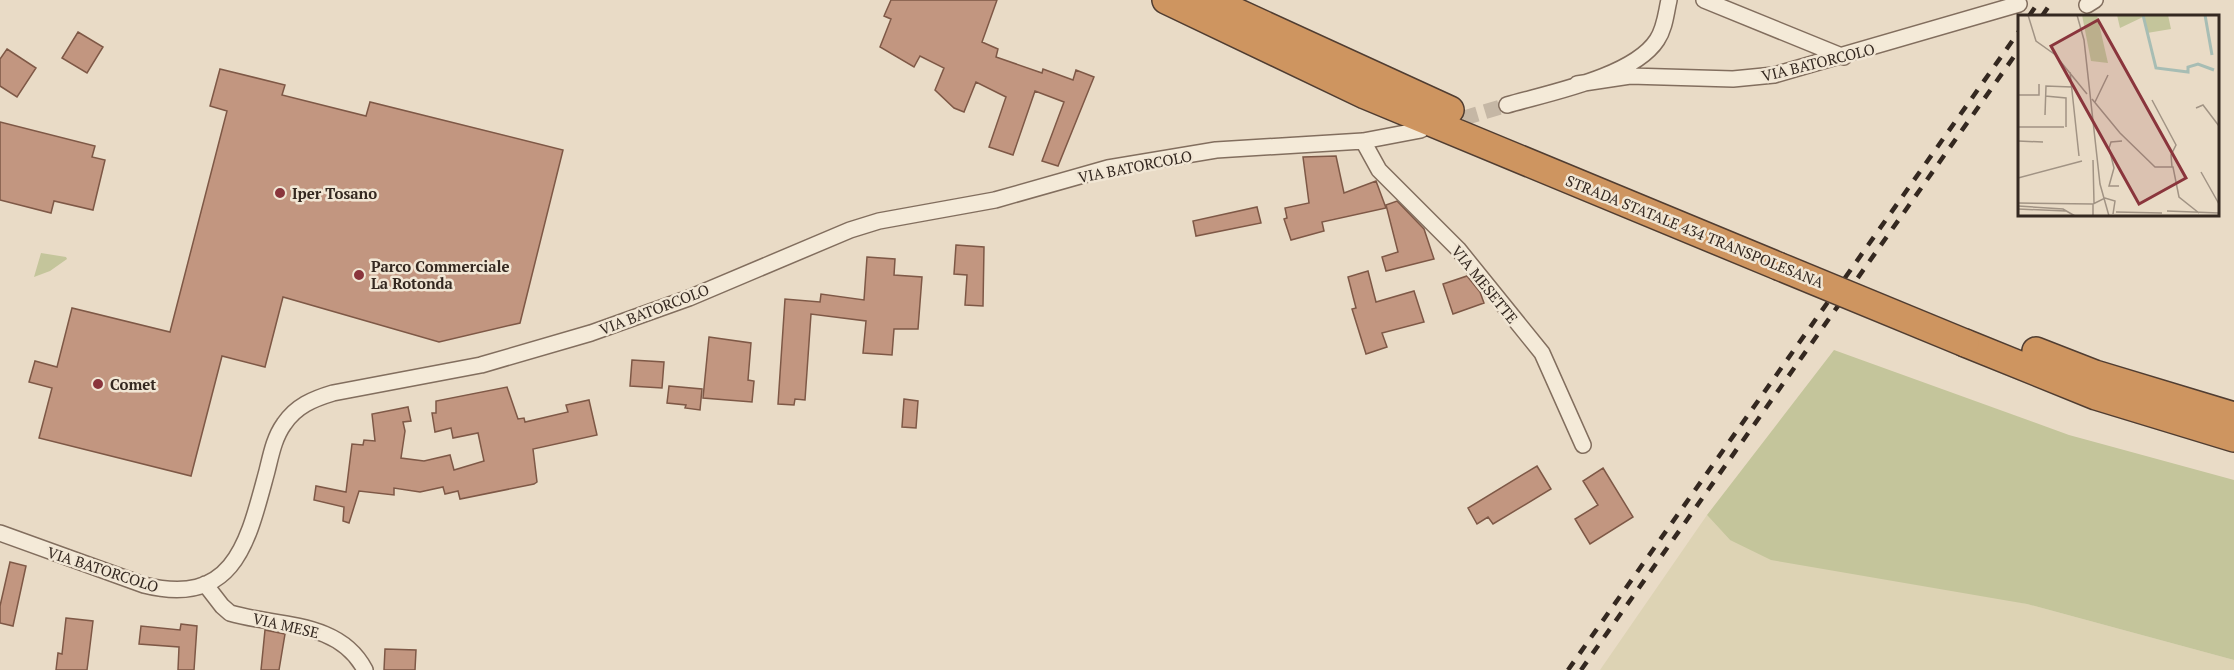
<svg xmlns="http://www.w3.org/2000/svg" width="2234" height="670" font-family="'PT Serif',serif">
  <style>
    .farmland { fill: #ddd3b4 }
    .green { fill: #c4c59b }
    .building { fill: #c29680; stroke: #7e5846; stroke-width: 1.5 }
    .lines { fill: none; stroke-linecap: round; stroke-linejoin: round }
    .street-tunnel { stroke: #c5b7a5; stroke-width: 15; stroke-dasharray: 15 8; stroke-linecap: butt }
    .street-casing { stroke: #826e5e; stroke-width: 18 }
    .highway-casing { stroke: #503d31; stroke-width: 30 }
    .street { stroke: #f4ead8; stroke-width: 15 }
    .highway { stroke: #ce9560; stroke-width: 27 }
    .rail { stroke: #342820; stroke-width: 4.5; stroke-dasharray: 10 10; stroke-linecap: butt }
    .highway-bridge-casing { stroke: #503d31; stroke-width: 30; stroke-linecap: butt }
    .highway-bridge { stroke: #ce9560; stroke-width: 27 }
    .poi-dot { fill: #8a353c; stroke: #f1e6d4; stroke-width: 2 }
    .labels { text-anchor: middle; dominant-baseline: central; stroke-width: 5; stroke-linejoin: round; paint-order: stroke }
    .street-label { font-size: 15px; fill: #342820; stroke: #f1e6d4 }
    .poi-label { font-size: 15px; font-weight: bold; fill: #342820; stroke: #f1e6d4; text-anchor: start }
    .inset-river { fill: none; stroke: #a7bdb4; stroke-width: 3 }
    .inset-road { fill: none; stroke: #a19384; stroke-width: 1.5 }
    .view { fill: #8a353c; fill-opacity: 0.15; stroke: #8a353c; stroke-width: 3 }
    .inset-edge { fill: none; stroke: #342820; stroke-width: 3 }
  </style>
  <rect width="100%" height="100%" fill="#e9dbc6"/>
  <path class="farmland" d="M1707,515L1730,540L2027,604L2234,660V670H1600Z"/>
  <path class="green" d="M41,253L66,257L67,259L50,271L34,277Z
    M1834,350L2069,435L2234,480V660L2027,604L1771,560L1730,540L1707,515Z"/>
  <path class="building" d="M891,0H997L982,42L998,49L996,57L1042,73L1043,69L1073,80L1076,70L1094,77L1058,166L1042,161L1064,102L1035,91L1013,155L989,147L1006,97L976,82L964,112L954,108L935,90L944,68L920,56L914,67L880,47L891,19L884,16Z
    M78,32L103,47L87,73L62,58Z
    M7,49L36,68L17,97L0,86V59Z
    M220,69L285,85L282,95L366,116L370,102L563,150L520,323L439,342L283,297L265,367L222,356L191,476L39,438L52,388L29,382L35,361L57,367L72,308L170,332L227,111L210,106Z
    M0,122L95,146L92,157L105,160L93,210L54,201L51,213L0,200Z
    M1336,156L1344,193L1376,181L1386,208L1322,222L1324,231L1291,240L1284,219L1287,218L1285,208L1309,203L1303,157Z
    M1397,201L1424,229L1434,259L1386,271L1382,257L1398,252L1386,205Z
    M1257,207L1261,223L1196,236L1193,221Z
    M956,245L984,247L983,306L965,305L967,275L954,274Z
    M867,257L895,259L894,275L922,277L918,329H894L892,355L863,353L866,321L811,314L805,400L795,399L794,405L778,404L785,299L820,302L821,294L864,300Z
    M1368,271L1376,302L1414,291L1424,322L1382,333L1387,347L1366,354L1352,309L1356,308L1348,277Z
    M1467,276L1480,292L1484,303L1453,314L1443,284Z
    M709,337L751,343L748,380L754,381L752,402L703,398Z
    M632,360L664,362L662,388L630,386Z
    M669,386L702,389L700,410L685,408L686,405L667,403Z
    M507,387L518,419L524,418L525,422L568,412L566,405L589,400L597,435L533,449L537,482L534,484L460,499L458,491L445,494L443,487L420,492L394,488V495L359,491L349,523L343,521L344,507L314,500L316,486L346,492L352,444L363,445L364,440L375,441L372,414L408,407L411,421L403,422L405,431L401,458L424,461L450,455L454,470L484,461L478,433L453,438L451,428L435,432L432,413H436V401Z
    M904,399L918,401L916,428L902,427Z
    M1537,466L1551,489L1493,524L1488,517L1477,524L1468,508Z
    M1603,468L1633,517L1590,544L1575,519L1598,505L1583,481Z
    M10,562L26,566L13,626L0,623V606Z
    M66,618L93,621L87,670H56L58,653L62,654Z
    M181,624L197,626L194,670H178L179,647L139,644L141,626L180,630Z
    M265,630L285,634L279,670H261Z
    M385,649L416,650L415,670H384Z"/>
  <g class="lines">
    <path class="street-tunnel" d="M1441,125L1507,105"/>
    <g class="street-casing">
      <path id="street" d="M1704,0L1844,57
        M2087,5L2095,0
        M1577,84L1630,76L1733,79L1774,75L2019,4
        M1507,105C1548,93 1633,77 1657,40C1665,28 1666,13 1669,0
        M1363,141L1379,170L1458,249L1542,353L1583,445
        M0,533L144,585C235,608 248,541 267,471C271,455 274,438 284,424C296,406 313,399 333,393L481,365L591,333L689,298L850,230L879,221L995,200L1108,168L1216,150L1363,141L1421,130
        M205,584L222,606L230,613C277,627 339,620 365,670"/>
    </g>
    <g class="highway-casing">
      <path id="highway" d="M1166,0L1365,95L1778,266
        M1210,0L1450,110
        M1965,343L2096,396L2234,438
        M2036,351L2095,374L2234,416"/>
    </g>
    <use href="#street" class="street"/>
    <use href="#highway" class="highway"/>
    <path class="rail" d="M2029,16L2040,0
      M2042,16L2053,0
      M1568,670L2020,30
      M1581,670L2020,48"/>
    <g class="highway-bridge-casing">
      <path id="highway-bridge" d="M1778,266L1965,343"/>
    </g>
    <use href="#highway-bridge" class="highway-bridge"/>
  </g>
  <g class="poi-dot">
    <circle cx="280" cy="193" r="6"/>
    <circle cx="359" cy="275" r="6"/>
    <circle cx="98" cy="384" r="6"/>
  </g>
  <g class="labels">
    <g class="street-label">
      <text transform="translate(1818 62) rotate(-14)">VIA BATORCOLO</text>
      <text transform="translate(1135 166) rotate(-11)">VIA BATORCOLO</text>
      <text transform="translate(1695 231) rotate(22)">STRADA STATALE 434 TRANSPOLESANA</text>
      <text transform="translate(1485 284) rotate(51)">VIA MESETTE</text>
      <text transform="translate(654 309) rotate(-21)">VIA BATORCOLO</text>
      <text transform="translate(103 569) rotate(18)">VIA BATORCOLO</text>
      <text transform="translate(286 625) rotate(13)">VIA MESE</text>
    </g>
    <g class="poi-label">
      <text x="292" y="193">Iper Tosano</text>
      <text x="371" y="266">Parco Commerciale<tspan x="371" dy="17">La Rotonda</tspan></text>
      <text x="110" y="384">Comet</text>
    </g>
  </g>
  <g transform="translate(2018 15)">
    <rect width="201" height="201" fill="#e9dbc6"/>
    <path d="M64,0H79L90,48L73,46ZM99,0H150L153,14L129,18L125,2L102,13Z" fill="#c4c59b"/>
    <path class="inset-river" d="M125,0L138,53L170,57V52L180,49L196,55M187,0L194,40"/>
    <path class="inset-road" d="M10,0L18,26L39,41M59,0L66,25L82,169L91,201M42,46L69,79M52,57L61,141M0,80H21V69M27,81L48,83V112M74,84L102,118L137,152H155L161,182L181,198M134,85L158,130L153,140L154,152M77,87L90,60M178,93L185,90L201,111M27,100L28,71L54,72M0,112H46M0,126L25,127M75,145L76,188M183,157L201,189M0,163L64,146M101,171H91L96,153L91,133L93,127L104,126M0,188L75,189M0,191L45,194L57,201M0,194L48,196M149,196L201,198M98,197L144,198M75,200V189L87,183L97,186L95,199"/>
    <path class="view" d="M80,5L168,163L121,189L33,31Z"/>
    <rect width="201" height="201" class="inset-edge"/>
  </g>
</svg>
